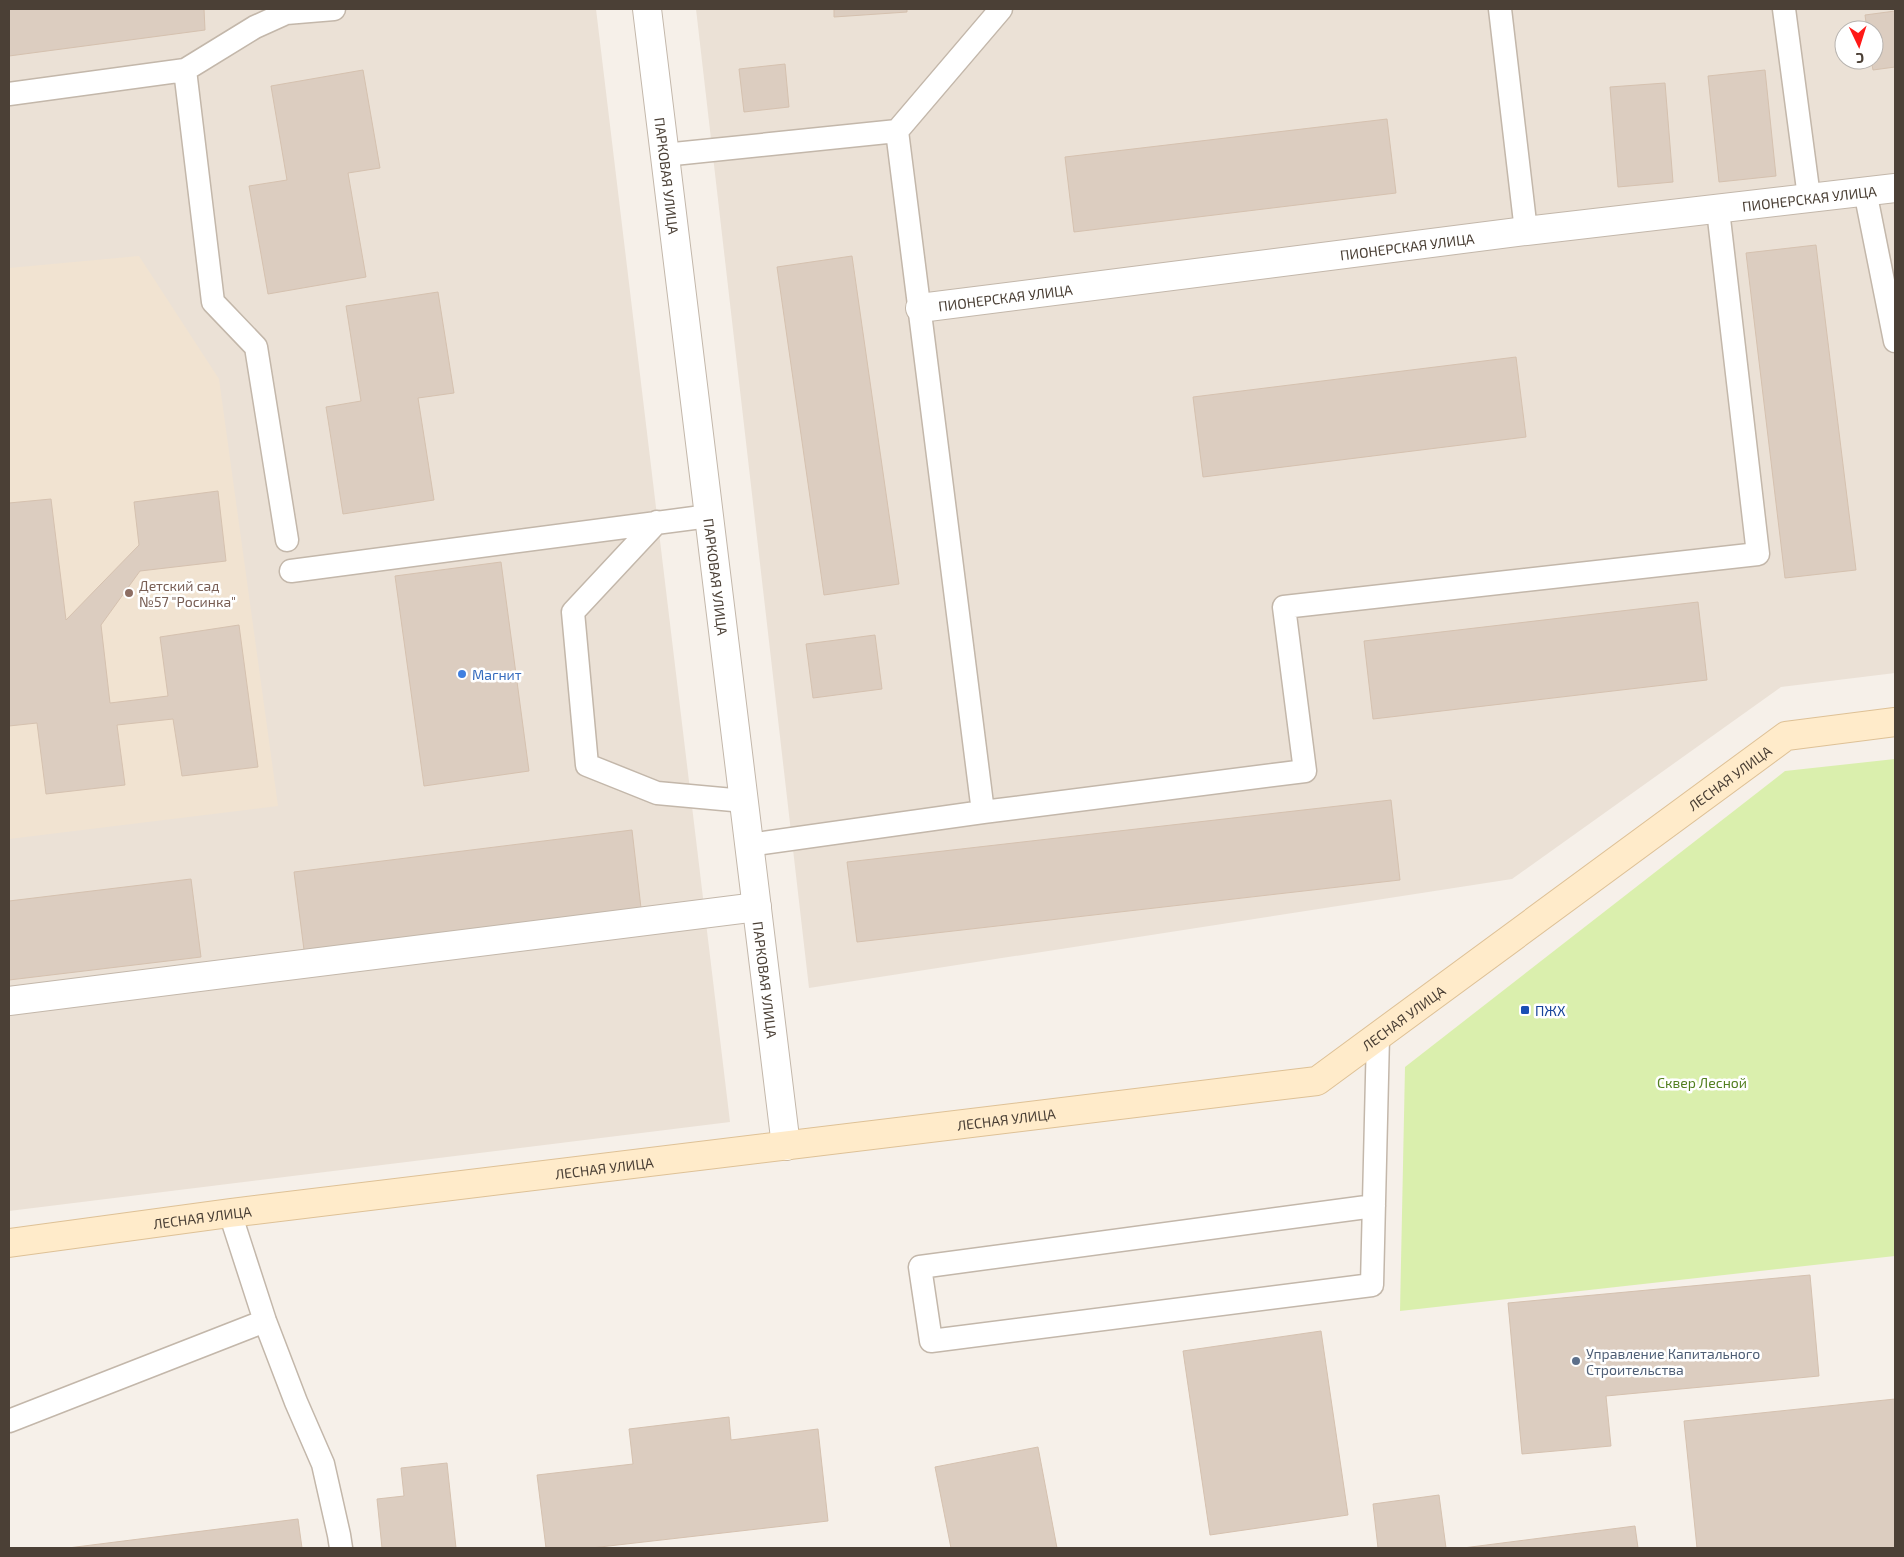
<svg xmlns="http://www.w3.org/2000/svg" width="1904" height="1557" font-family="'Exo 2',sans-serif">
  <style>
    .residential { fill: #ebe1d6; fill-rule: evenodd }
    .education { fill: #f1e3d1 }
    .green { fill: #daefad }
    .building { fill: #dccdc0; stroke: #d5c1af }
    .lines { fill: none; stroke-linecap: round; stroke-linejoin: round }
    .service-casing { stroke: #c3b7aa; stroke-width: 25 }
    .minor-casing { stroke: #c3b7aa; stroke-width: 30 }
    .tertiary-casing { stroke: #c3b7aa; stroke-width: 30 }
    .secondary-casing { stroke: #dec196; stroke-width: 30 }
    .service { stroke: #fff; stroke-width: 22 }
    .minor { stroke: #fff; stroke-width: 28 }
    .tertiary { stroke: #fff; stroke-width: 28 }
    .secondary { stroke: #ffebca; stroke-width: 28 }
    .education-dot { fill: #8d6e63; stroke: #fff; stroke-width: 2 }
    .shop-dot { fill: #3f7fe0; stroke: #fff; stroke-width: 2 }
    .transit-dot { fill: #1a4fb4; stroke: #fff; stroke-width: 2 }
    .service-dot { fill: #5c6f8a; stroke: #fff; stroke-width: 2 }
    .labels { text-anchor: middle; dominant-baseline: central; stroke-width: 5; stroke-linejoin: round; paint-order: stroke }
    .street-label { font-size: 14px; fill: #4b4036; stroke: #fff }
    .education-label { font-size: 14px; fill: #785e54; stroke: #fff; text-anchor: start }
    .shop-label { font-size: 14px; fill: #366cbe; stroke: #fff; text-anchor: start }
    .transit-label { font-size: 14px; fill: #164399; stroke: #fff; text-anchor: start }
    .park-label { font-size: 14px; fill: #527f20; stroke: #fff }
    .service-label { font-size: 14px; fill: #4e5e75; stroke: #fff; text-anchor: start }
  </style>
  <rect width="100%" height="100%" fill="#f6f0e9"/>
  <path class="residential" d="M9,9H596L730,1122L9,1211Z
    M696,9H1895V673L1781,687L1512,879L809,988ZM1844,30H1874V60H1844Z"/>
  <path class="education" d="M139,256L219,379L278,806L9,839V268Z"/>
  <path class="green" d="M1895,759V1256L1400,1311L1405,1067L1785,771Z"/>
  <path class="building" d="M9,9H204L205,30L9,56Z
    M834,9H907V12L834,17Z
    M1895,11V67L1873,70L1871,60H1874V30H1867L1865,15Z
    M785,64L789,107L744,112L739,69Z
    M363,70L380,168L348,173L366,277L268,294L249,186L287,180L271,86Z
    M1765,70L1776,176L1719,182L1708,76Z
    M1665,83L1673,182L1618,187L1610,87Z
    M1387,119L1396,193L1074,232L1065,157Z
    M1816,245L1856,570L1785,578L1746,253Z
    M852,256L899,584L824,595L777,267Z
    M438,292L454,393L418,398L434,500L343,514L326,407L361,401L346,306Z
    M1516,357L1526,437L1203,477L1193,397Z
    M218,491L226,561L140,571L101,625L110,703L168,696L160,637L239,625L258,767L182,776L173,719L117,725L125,785L46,794L37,723L9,726V503L51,499L66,620L139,545L134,502Z
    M501,562L529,771L424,786L395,576Z
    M1698,602L1707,680L1373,719L1364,641Z
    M875,635L882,689L813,698L806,644Z
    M1391,800L1400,880L857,942L847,862Z
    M632,830L641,908L304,950L294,872Z
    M191,879L201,957L9,980V901Z
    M1810,1275L1819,1376L1606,1396L1611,1446L1522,1454L1508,1303Z
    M1321,1331L1348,1515L1210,1535L1183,1351Z
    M1895,1399V1548H1697L1684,1421Z
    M729,1417L731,1440L818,1429L828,1521L591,1548H546L537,1475L633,1464L629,1429Z
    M1038,1447L1057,1548H951L935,1467Z
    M447,1463L456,1548H382L377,1499L404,1496L401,1468Z
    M1439,1495L1446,1548H1378L1373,1504Z
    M298,1519L302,1548H68Z
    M1635,1526L1638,1548H1463Z"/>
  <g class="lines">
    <g class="service-casing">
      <path id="service" d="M1500,9L1526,231
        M1784,9L1809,197
        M185,70L213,302L256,347L287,540
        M9,94L185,70L255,27L286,13L334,9
        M897,131L1001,9
        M664,155L897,131L983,812L749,845
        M1865,191L1895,341
        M657,522L573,612L587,765L657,793L744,801
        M291,571L709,516
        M983,812L1305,771L1284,607L1758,554L1718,210
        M1374,1206L920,1267L931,1341L1372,1285C1374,1202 1376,1119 1378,1036
        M230,1213L265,1321L296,1402L323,1464L339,1535L341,1548
        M9,1421L265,1321"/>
    </g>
    <g class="minor-casing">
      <g id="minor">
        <path id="s1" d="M920,308L1526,231L1895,188"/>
        <path d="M9,1001L757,907"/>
      </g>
    </g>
    <g class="tertiary-casing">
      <g id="tertiary">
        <path id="s2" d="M647,9L786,1146"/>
      </g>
    </g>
    <g class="secondary-casing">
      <g id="secondary">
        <path id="s3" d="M9,1243L230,1213L1317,1081L1786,736L1895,722"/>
      </g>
    </g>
    <use href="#service" class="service"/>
    <use href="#minor" class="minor"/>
    <use href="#tertiary" class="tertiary"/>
    <use href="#secondary" class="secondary"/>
  </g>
  <circle class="education-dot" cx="129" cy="593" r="5"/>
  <circle class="shop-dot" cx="462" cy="674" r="5"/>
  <rect class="transit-dot" x="1520" y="1005" width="10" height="10" rx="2.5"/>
  <circle class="service-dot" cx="1576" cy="1361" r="5"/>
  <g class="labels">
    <g class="street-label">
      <text stroke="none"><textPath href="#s2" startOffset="168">ПАРКОВАЯ УЛИЦА</textPath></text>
      <text stroke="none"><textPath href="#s1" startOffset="896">ПИОНЕРСКАЯ УЛИЦА</textPath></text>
      <text stroke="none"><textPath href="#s1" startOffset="491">ПИОНЕРСКАЯ УЛИЦА</textPath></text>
      <text stroke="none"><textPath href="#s1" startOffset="86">ПИОНЕРСКАЯ УЛИЦА</textPath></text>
      <text stroke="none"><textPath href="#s2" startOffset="572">ПАРКОВАЯ УЛИЦА</textPath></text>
      <text stroke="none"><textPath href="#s3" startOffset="1830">ЛЕСНАЯ УЛИЦА</textPath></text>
      <text stroke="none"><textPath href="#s2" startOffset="978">ПАРКОВАЯ УЛИЦА</textPath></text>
      <text stroke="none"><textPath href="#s3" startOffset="1425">ЛЕСНАЯ УЛИЦА</textPath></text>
      <text stroke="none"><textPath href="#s3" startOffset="1005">ЛЕСНАЯ УЛИЦА</textPath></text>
      <text stroke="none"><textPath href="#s3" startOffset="600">ЛЕСНАЯ УЛИЦА</textPath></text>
      <text stroke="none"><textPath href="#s3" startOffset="195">ЛЕСНАЯ УЛИЦА</textPath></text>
    </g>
    <g class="education-label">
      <text x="139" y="585">Детский сад<tspan x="139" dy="16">№57 "Росинка"</tspan></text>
    </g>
    <g class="shop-label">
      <text x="472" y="674">Магнит</text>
    </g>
    <g class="transit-label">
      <text x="1535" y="1010">ПЖХ</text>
    </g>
    <g class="park-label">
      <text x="1702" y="1082">Сквер Лесной</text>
    </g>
    <g class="service-label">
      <text x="1586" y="1353">Управление Капитального<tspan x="1586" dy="16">Строительства</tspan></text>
    </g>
  </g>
  <rect width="1904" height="1557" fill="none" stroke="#4b4036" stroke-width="20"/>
  <g transform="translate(1859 45) rotate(176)"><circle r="24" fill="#ffffff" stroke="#b7b3af"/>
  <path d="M0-4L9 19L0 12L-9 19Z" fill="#ff1917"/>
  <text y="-8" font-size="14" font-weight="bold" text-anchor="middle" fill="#4b4036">С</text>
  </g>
</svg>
